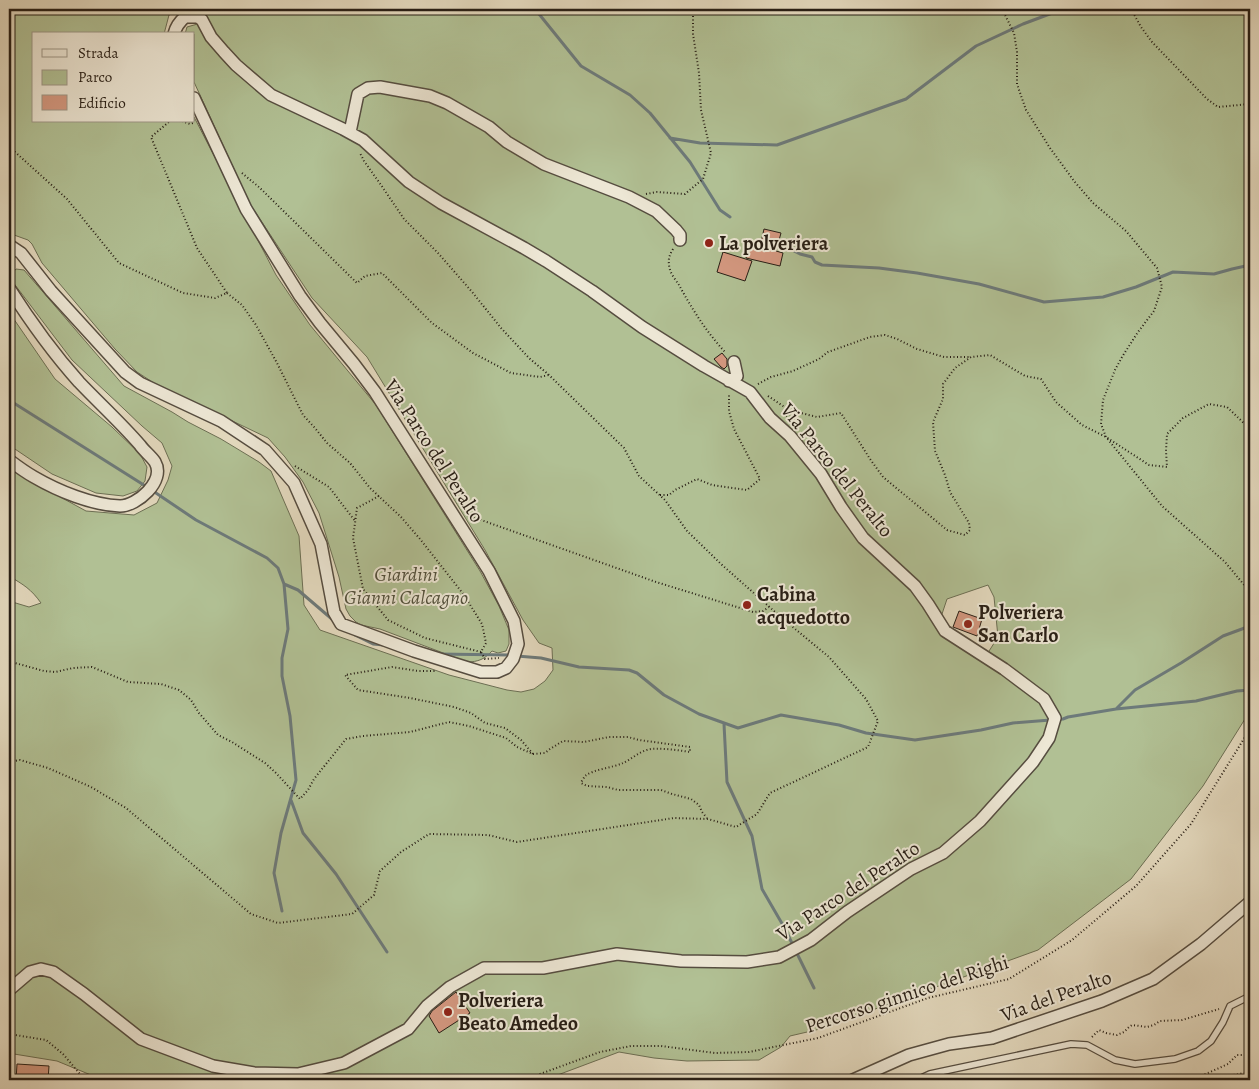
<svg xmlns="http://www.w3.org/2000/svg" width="1259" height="1089" font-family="Alegreya,serif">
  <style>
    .green { fill: #b1c094; stroke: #6c6f54; fill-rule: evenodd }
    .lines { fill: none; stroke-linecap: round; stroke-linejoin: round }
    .stream { stroke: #6d7a7a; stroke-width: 3 }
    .building { fill: #d49880; stroke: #271e15 }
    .lane-casing { stroke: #564d40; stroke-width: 8 }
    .street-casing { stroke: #564d40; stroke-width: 14 }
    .path { stroke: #271e15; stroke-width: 2; stroke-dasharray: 1 2.5; stroke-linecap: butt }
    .lane { stroke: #ede7d5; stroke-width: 5.5 }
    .street { stroke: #ede7d5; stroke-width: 11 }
    .poi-dot { fill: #8f2418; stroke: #ede7d5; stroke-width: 2 }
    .labels { text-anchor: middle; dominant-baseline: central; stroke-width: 4; stroke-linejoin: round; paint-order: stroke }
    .poi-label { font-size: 20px; font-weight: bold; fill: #271e15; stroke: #ede7d5; text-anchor: start }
    .street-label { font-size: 20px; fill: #271e15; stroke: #ede7d5 }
    .park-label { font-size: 20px; font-style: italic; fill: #504f3b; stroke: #ede7d5 }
  </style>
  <rect width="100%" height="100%" fill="#e4dabf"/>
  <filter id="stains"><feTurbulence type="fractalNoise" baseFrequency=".004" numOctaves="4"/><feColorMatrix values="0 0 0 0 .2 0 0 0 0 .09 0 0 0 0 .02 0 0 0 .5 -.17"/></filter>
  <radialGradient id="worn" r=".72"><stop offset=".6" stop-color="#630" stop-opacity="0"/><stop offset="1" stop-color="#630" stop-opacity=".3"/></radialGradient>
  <path class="green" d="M9,9H180L169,15L164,34H34V121H194V117L276,275L310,325L376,405L480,571L499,606L509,630V644L506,651L498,653L492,651C485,659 478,662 467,662L380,629L361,625L356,622L350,616L346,609L339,577L319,513L303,482L285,457L268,438L157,385L137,372L115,349L42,263L32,244L28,240L14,235L9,228Z
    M199,9H1250V711L1203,786L1131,879L1038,950L820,1029L790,1036L781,1047L759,1060L687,1061L654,1058L619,1052L555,1076L547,1080H103L57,1061L14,1054L9,1055V601L29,607L41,603C31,589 24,585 9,576V469L86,511L134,515L157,503L168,480L172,466L162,443L142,426L72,360L9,277L16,269L24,270L124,386L172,412L188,422L221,439L259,462L271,471L299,536L304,605L320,630L449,675L507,690L521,692L534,689L545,681L553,670L552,648L539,643L523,620L485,550L367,357L312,298L250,204L194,82V34H185L187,27L208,21ZM988,585L994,597L998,637L982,662L937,629L947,599Z
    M9,312L55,379L112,427L140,454L147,467L145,481L137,491L123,496L96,493L52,474L9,445Z"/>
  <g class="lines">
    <path class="stream" d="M535,9L581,66L630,95L650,113L690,162L720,210L730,217
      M670,138L700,143L777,145L906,99L976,46L1023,24L1063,9
      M788,248L800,254L812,257L815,262L822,265L879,268L917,273L979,284L1044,302L1103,297L1136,287L1173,272L1214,274L1232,269L1250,265
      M9,400L147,487
      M153,491L196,520L267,558L278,568L284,584L288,629L282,658V676L290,716L296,780L281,833L274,873L282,911
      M284,584L298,590L333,620
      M355,635L373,644L384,645
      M437,654L511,655
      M517,656L541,658L579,667L629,670L637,673L664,695L699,714L738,728L781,715L839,725L866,733L915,740L981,730L1013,723L1063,719L1068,717L1116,709L1196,701L1237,691L1250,690
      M1116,709L1135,690L1181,663L1223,636L1250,626
      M724,724L727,782L752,836L762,889L784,927L814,988
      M291,800L303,833L336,874L387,952"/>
  </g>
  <path class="building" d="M764,229L781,233L776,251L783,253L780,266L746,258L749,245L760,247Z
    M723,252L752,261L745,281L717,272Z
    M722,353L727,359V366L724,369L721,367L714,359Z
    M959,611L982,619L977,636L953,627Z
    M456,992L470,1013L439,1033L429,1016L432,1011Z
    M17,1064L49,1066L48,1080H16Z"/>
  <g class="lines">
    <g class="lane-casing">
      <path id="lane" d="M917,1080L930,1074L944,1071L1071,1044L1087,1045L1115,1060L1135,1064L1175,1059L1198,1051L1211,1041L1223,1022L1230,1006L1250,996"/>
    </g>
    <g class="street-casing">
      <path id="street" d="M350,132L358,94L368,88L380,87L430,96L447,103L489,127L507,142L544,164L629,197L656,211L676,230L680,235V240
        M9,246L12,247L21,253L51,291L125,372L140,383L221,421L265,450L294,483L321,544L334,612L341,624L414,651L481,672H497L506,668L513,659L518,644L514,621L489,571L375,392L354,364L320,323L300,296L246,209L194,98
        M9,288C30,321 53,353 79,382C99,403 121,423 140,445C144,451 151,456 155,462C166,481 137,506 120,506C92,505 58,491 34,477C25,472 17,466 9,460
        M729,381L737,376L734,362
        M9,990L30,972L41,969L53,972L84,994L141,1039L213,1066L254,1073L298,1074L344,1063L408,1029L427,1006L450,987L484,968H543L617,954L681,961L747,962L779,957L811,940L847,912L911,869L943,853L980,821L1033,762L1049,738L1055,718L1044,699L1004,669L945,631L928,604L915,586L863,538L841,507L821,474L790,436L770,418L750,392L704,366L642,327L592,291L546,261L524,248L441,203L409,182L363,140L343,129L271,95L236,65L224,52L211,37L202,20L198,17H185C179,22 176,26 174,34
        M853,1080L909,1055L949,1044L992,1038L1102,1001L1153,979L1201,944L1250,902"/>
    </g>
    <path class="path" d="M1002,9L1014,33L1017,52V84L1026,110L1050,148L1074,181L1093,203L1126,231L1157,268L1162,287L1154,311L1138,332L1122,357L1115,370L1103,400L1101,424L1106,437L1162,506L1225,562L1250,592
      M1131,9L1141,27L1152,42L1207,99L1218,107L1250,104
      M182,121L190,124L193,123
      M9,139L14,151L67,199L119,263L183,293L215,298L227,293L197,248L151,137L170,121
      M242,173L260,188L357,283L365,276L382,273L432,323L473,353L511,373L540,377L549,375
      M646,194L657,192L685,194L703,179L711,153L701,110L699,73L693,34V9
      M673,249C670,254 668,259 669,264C669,272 675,279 679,285C692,309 707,333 726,353
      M227,293L242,305L256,325L277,363L303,415L315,428L327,443L350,463L370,488L401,517L420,539L464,595L482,624L486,643L481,652L485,659L499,658
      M758,384L771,377L793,371L819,359L828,352L870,337L885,335L897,339L917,349L944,357H971
      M768,396L789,410L817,417L841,413L870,459L883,477L947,530L965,535L970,530L969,523L950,492L945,475L935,451L933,422L943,399V384L955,368L971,357L990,355L1025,376L1041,379L1056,402L1082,425L1106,437L1149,465L1167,467L1166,451L1167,434L1183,418L1209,404L1227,407L1250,429
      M786,416L795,412
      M295,466L329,487L355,521
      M660,495H669L675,490L697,479L712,485L747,490L760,479L734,429L729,411V394
      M379,496L357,508L353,538L363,589L388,620L425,638L481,652
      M467,515L656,582L753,612L763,611L769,607
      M9,661L15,663L44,671L55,672L73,668L92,667L128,682L161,684L179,690L191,700L199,713L218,735L232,742L265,763L276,773L300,799L308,790L314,779L346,739L363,736L410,732L449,722L469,726L506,738L517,747L533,754L521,740L505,728L485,723L471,713L454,707L410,698L358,690L345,675L392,667L418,671H436
      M533,754L545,753L550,749L563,741L584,742L609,737H628L639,740L690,747V752C677,750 664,748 651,749C641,750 632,759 623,763C612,768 594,769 585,776C585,776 581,782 581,783L587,786L607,787L618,790H661L672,794L691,799L699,805L702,812L707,818
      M9,762L20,760L48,768L91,787L126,808L251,914L278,923L352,914L374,895L380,871L401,852L429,834L488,835L517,842L674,818L708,819L736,827L757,814L770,793L868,747L878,721L866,699L829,657L783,619L721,564L687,531L665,500L639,476L624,448L549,375L529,358L501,328L473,293L438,253L404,219L381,185L364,161L360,153
      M9,1034L46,1040L63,1054L85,1080
      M1092,1037L1099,1030L1106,1033L1117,1035L1124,1032L1129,1027L1132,1025L1147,1027L1154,1025L1160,1021L1182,1020L1219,1009
      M531,1080L540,1074L600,1052L631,1046H661L715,1053L749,1052L818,1038L928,998L1009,979L1072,940L1136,886L1191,824L1250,729
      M1196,1080L1199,1077L1228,1064L1237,1055H1250
      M1206,1080L1250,1072"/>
    <use href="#lane" class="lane"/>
    <use href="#street" class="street"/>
  </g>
  <g class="poi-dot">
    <circle cx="709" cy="243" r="5"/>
    <circle cx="747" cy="605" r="5"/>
    <circle cx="968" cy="624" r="5"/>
    <circle cx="448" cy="1012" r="5"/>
  </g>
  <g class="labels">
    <g class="poi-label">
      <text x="719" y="243">La polveriera</text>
      <text x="757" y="594">Cabina<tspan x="757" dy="23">acquedotto</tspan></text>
      <text x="978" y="612">Polveriera<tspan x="978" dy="23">San Carlo</tspan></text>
      <text x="458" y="1000">Polveriera<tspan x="458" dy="23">Beato Amedeo</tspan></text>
    </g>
    <g class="street-label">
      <text transform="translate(434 451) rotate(57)">Via Parco del Peralto</text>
      <text transform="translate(837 470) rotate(51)">Via Parco del Peralto</text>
      <text transform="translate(848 891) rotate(-33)">Via Parco del Peralto</text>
      <text transform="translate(907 994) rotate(-18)">Percorso ginnico del Righi</text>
      <text transform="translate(1056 996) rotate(-20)">Via del Peralto</text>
    </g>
    <g class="park-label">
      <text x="406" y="574">Giardini<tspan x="406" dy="23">Gianni Calcagno</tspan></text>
    </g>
  </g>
  <rect width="1259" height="1089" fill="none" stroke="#e4dabf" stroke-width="30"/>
  <rect x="10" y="10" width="1239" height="1069" fill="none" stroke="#271e15" stroke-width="2.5"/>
  <rect x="15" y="15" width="1229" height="1059" fill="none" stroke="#271e15"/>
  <rect x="32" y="32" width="162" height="90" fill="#ede7d5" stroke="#9e9788"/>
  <rect x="42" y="49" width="25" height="8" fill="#ede7d5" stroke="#9e9788"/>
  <text x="78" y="58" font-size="15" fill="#271e15">Strada</text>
  <rect x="42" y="70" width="25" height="15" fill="#b1c094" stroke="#9e9788"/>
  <text x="78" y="82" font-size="15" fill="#271e15">Parco</text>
  <rect x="42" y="95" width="25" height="15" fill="#d49880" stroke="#9e9788"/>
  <text x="78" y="108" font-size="15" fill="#271e15">Edificio</text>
  <rect width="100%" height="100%" filter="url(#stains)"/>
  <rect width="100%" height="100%" fill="url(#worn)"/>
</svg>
